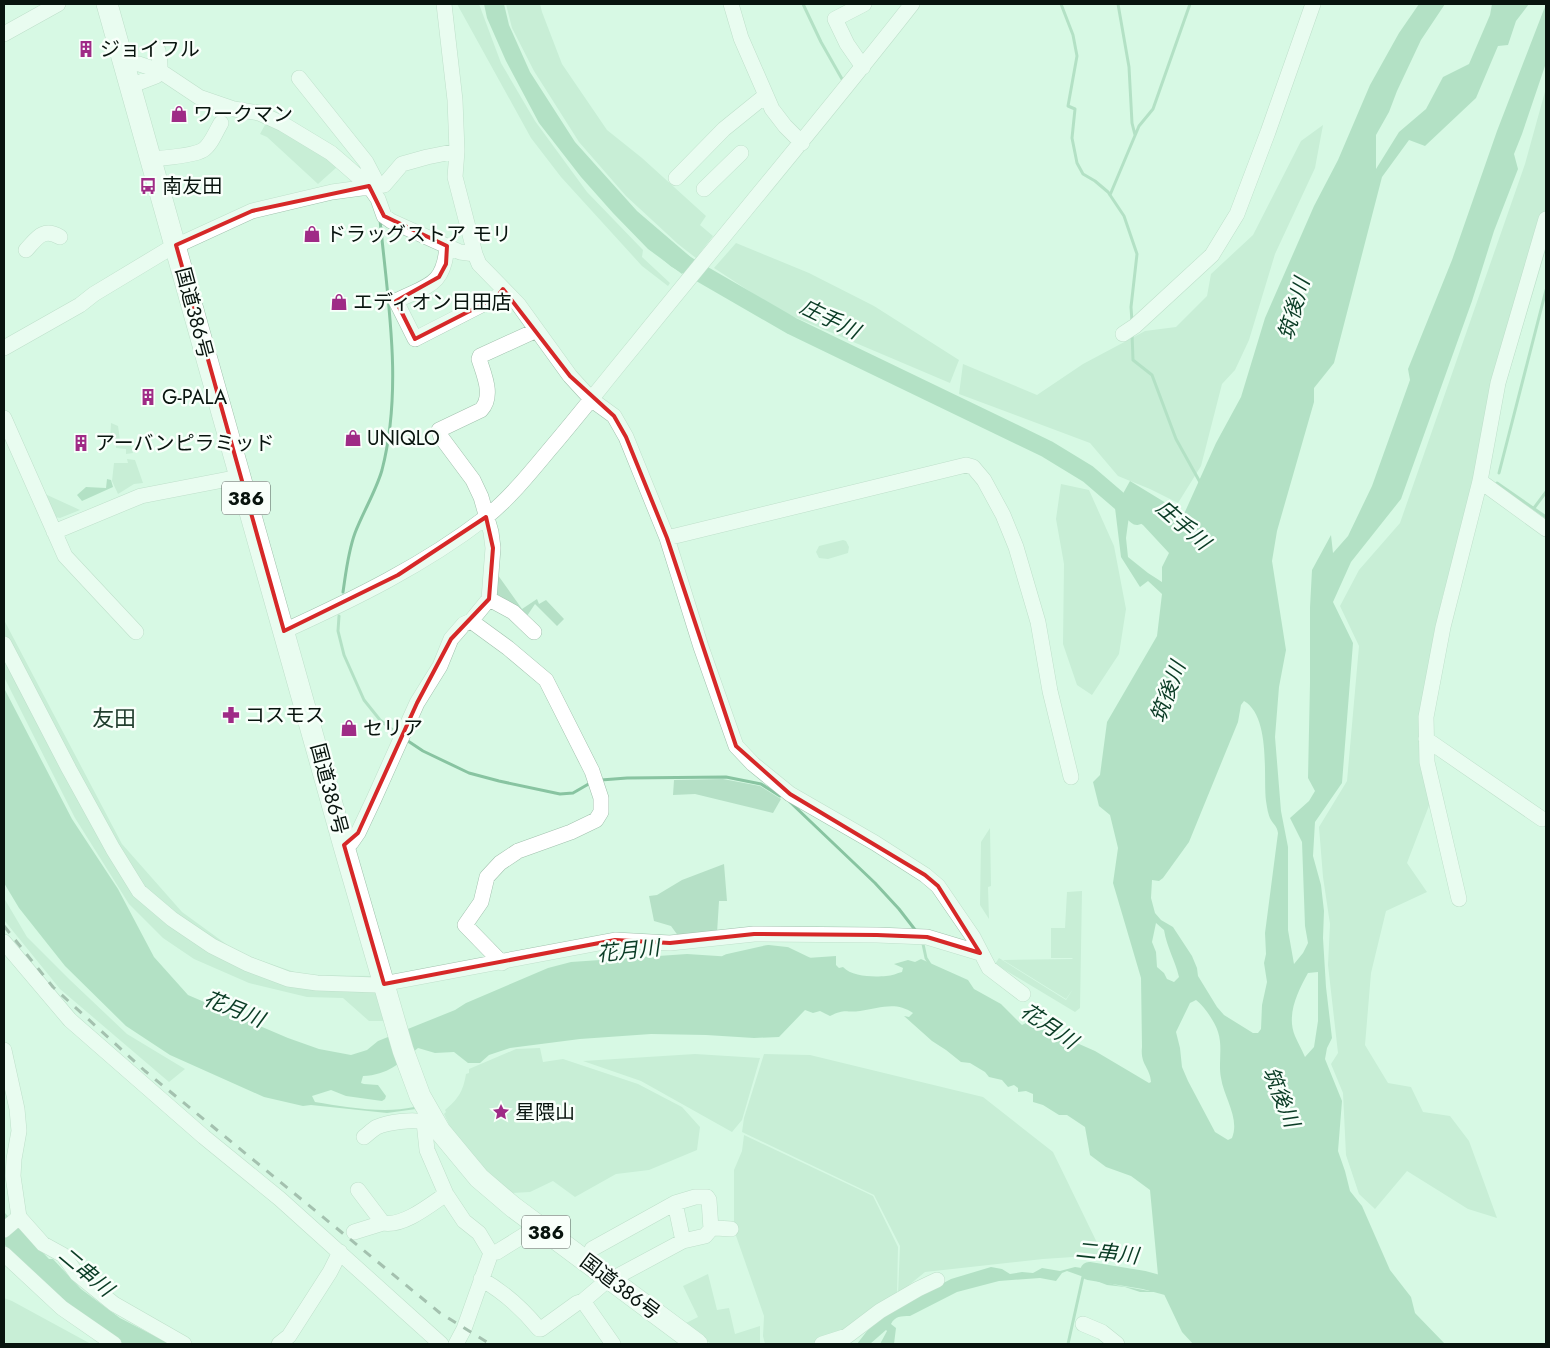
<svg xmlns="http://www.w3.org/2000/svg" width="1550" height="1348" font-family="Jost,'Noto Sans JP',sans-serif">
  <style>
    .green { fill: #b5e0c6 }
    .water { fill: #88c4a1; fill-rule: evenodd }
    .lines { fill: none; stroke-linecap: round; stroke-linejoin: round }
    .stream { stroke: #88c4a1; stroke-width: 3 }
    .river { stroke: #88c4a1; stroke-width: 18 }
    .minor-casing { stroke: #a1c1ad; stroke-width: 16 }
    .highway-casing { stroke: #a1c1ad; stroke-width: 22 }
    .minor { stroke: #fff; stroke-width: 15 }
    .highway { stroke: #fff; stroke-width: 21 }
    .rail { stroke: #667c6f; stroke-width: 3; stroke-dasharray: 9 9; stroke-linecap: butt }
    .marked { fill: none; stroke: #d62828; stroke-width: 4; stroke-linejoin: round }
    .labels { text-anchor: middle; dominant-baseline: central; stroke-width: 5; stroke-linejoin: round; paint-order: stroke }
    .shield { fill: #f8fffa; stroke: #505a55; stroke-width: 1 }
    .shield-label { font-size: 19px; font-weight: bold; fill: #08140e }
    .poi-label { font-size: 20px; fill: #08140e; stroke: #f8fffa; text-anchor: start }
    .street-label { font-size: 20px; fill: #08140e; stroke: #f8fffa }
    .water-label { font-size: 21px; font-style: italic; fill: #0a3c25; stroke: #f8fffa }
    .quarter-label { font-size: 22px; fill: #213e2e; stroke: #f8fffa }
  </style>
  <rect width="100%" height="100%" fill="#d7f9e4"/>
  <path class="green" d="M457,4H479L501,63L535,121L587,192L643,250L642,257L670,283L668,286L642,266L561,177L531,138Z
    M506,4H540L542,12L562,64L607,130L642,158L706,216L700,225L713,236L696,258L678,244L626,196L579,142L534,71L512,28Z
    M1546,88V249L1442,598L1420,741L1430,803L1407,863L1427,892L1386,911L1371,973L1365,1045L1388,1083L1411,1087L1423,1112L1450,1116L1469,1141L1497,1218L1468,1209L1407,1171L1375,1209L1359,1194L1346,1155L1343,1093L1331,1064L1338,1053L1328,965L1330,924L1323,877L1319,827L1347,781L1359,646L1340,606L1359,570L1400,523L1525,164Z
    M266,123L323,155L337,167L318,184L267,137L260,134Z
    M1323,125L1315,168L1275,254L1249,340L1235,370L1222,384L1201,466L1178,503L1150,489L1118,476L1090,443L959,394L963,364L1037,395L1083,364L1145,331L1176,327L1207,296L1211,274L1253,235L1301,141Z
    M736,243L809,273L874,306L959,360L950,383L778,310L714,268Z
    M111,423L118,426L120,440L130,442L133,453L126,454V449L116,448V442L110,441Z
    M127,459L135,460L143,483L134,484L118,494L112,481L114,463H128Z
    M1061,484L1089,490L1114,546L1126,609L1119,654L1092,695L1077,685L1063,644L1064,564L1056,519Z
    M45,494L80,510L60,518L55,517Z
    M843,540L846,541L849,547L848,553L828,559L819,558L816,552L819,546Z
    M495,571L522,609L537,599L539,604L546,600L564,619L557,626L535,604L527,616L492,595Z
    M4,620L122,844L182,912L237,952L303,975L372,976L384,1021H369L343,998L307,997L249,983L194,959L163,938L129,904L75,818L4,677Z
    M723,779L760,786L781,799L773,813L695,794L673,795L674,780Z
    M990,828L991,886L988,887L989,919L980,905L981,842Z
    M724,864L727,901H719L717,933L679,937L671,926L654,921L649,896L657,895L682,880Z
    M1082,891L1080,1008L1075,1012L995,964L999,958L1066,1000L1073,989L1066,999L1003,960L1073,959L1072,958H1051V928H1065L1067,892Z
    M4,898L27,937L69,979L127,1034L185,1069L169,1082L60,989L4,920Z
    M540,1048L543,1062L563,1059L638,1084L682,1107L700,1127L697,1150L649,1170L616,1174L575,1197L553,1181L530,1192L512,1193L491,1176L456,1139L444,1114L446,1112L445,1110C458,1099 463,1092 466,1074L469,1073V1069L516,1049Z
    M695,1054L760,1058L742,1120L732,1132L641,1081L583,1061Z
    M764,1054L810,1055L983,1097L1053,1152L1103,1255L1043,1259L925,1272L898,1294L900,1246L874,1195L742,1132L744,1118Z
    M744,1135L873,1196L898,1247L897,1296L841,1334L810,1344H765L763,1336L764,1316L734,1230V1170L742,1151Z
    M708,1274L717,1310L729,1308L735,1334L760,1326V1344H711L684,1324L698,1317L683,1286Z
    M4,1298L12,1301L91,1344H4Z"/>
  <path class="water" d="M484,4H504L509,25L530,72L575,142L637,211L693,259L682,274L648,249L613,213L581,177L539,123L506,61L487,18Z
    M1419,4H1445L1421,40L1397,91L1389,112L1376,135V169L1399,132L1426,109L1443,77L1469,64L1490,15L1492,4H1529L1516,21L1508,45L1498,46L1476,98L1425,146L1409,140L1382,177L1334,363L1314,388V402L1277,531L1272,561L1286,650L1279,687L1275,737L1281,811L1288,847V930L1294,964L1303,953L1308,943L1305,926L1302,842L1290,818L1309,801L1315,791L1308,778L1310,683V607L1312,570L1331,535L1333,553L1348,536L1372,486L1410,380L1408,369L1452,260L1497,131L1546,4V63L1522,134L1514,154L1518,169L1494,231L1472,301L1401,499L1351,562L1333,602L1353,643L1342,783L1315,822L1313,856L1321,885L1324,911L1323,938L1326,987L1332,1038L1327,1048L1325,1059L1342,1101L1338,1151L1345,1171L1350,1191L1362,1206L1390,1270L1411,1297L1415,1313L1445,1344H1193L1182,1332L1163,1292H1140L1125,1287L1107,1285L1094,1280L1086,1275L1081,1276L1067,1271L1062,1273L1056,1281L1040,1278L999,1281L957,1292L910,1316C901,1316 895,1316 891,1324L896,1328L894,1344H880L887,1331L886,1330L870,1344H857L867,1331L883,1315L951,1279L991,1267L1002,1269L1010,1274L1022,1272L1033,1273L1042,1268L1060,1271L1075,1267L1109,1272L1131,1269L1148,1275L1147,1277L1126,1273L1107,1275L1096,1279L1116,1285L1149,1291L1151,1290V1288L1159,1286L1150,1190L1131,1176L1106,1167L1090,1155L1085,1127L1067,1115H1059L1043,1105L1033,1102V1094L1026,1091L1018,1092V1088L1014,1085L1008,1087L1002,1080L989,1077L985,1072L970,1063L961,1062L946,1050L932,1041L904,1016L909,1017L913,1013C896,1001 880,1008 860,1011C845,1013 846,1008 830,1016L820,1011L813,1013L805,1010L779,1037L754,1038L706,1035L651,1034L580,1039L510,1048L489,1055L480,1063H468L454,1052L435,1053L418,1048C400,1063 388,1075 363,1076L361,1083L364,1084L378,1085L386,1096L385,1099L382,1101L346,1096L331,1090L312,1096L315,1102C345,1107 384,1114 414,1107L416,1109L387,1113L311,1105L303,1106L264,1097L170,1055L126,1026L65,966L19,908L4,883V688L72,819L118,889L154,957L188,995L288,1038L319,1049L351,1055L367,1050L378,1041L455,1010L466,1003L548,968L571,962L687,954L778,960L836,956V965L839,968L843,967C852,977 874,977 886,976C892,976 897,973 902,972L903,968L894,964L908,960L915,962L921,959L968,980L974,989L1001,1004L1022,1025L1026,1023L1028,1017L1061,1036L1095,1051L1149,1083L1151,1082C1150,1067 1140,1065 1142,1047L1141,978L1113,883L1118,848L1110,815L1099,806L1093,782L1100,775L1107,722L1157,636L1162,594L1148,581L1140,587L1121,557L1115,508L1130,481L1184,514L1216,443L1241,397L1265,318L1314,206L1338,160L1370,85L1399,33ZM1129,516L1143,525L1169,553L1162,567V582L1148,573L1128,557L1126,538ZM1244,701C1271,717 1263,776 1266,801C1267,807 1268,815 1271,820C1274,825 1277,826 1278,833L1265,933L1266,954L1264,963L1267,982L1262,1005L1261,1029L1258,1033H1253L1224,1015L1217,1007L1198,976L1197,968L1192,956L1173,927L1161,920L1155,913L1151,898L1152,880L1159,881L1163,878L1189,842L1238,722L1241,705ZM1156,923L1164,930C1167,948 1175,960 1179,977L1174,982L1167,979L1164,973L1157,967L1156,952L1152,942ZM1318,972V1021L1314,1047L1305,1057C1302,1050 1298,1043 1295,1036C1286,1015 1298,991 1308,973ZM1196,1000C1204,1006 1215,1022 1218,1032C1223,1047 1218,1063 1221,1078C1224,1098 1240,1118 1232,1138L1228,1140L1215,1132L1188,1081L1182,1067L1180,1048L1176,1032L1190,1003Z
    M107,479L111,480L113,487L82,501L77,495L86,487L106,488Z
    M4,1212L49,1259H53L81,1289L120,1318L170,1344H123L57,1296L16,1258L4,1244Z"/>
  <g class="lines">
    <path class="stream" d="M803,4L821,42L842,79
      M1061,4L1073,35L1077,56L1068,106L1075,109L1072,138L1077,163L1083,174L1095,181L1108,192L1124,216L1137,254L1131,307L1132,322
      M1118,4L1129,67L1132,123L1135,135
      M1110,195L1139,126L1153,109L1190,4
      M1132,333L1133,360L1152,375L1176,439L1201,484
      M1499,473L1546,290
      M1497,483L1546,517
      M1534,508L1546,492
      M343,592C346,572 348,552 355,533C363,512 376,491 382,470C403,388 388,303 380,220
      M339,616L338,631L344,655L364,700L380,720L398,734
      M405,739L423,751L469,773L499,781L560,794L573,793L592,782
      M601,780L627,778L726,777L761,784L780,796
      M790,802L875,883L899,909L916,931
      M923,944L926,958L931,966
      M1068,1344L1084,1272"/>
    <path class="river" d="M669,253L676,259L792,326L1047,449L1088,474L1137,516
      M728,963L768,954L786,956L813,969
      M1089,1271L1144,1280L1181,1290"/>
    <g class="minor-casing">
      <path id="minor" d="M444,4L455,100L457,151L455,177L475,254L479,264L518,304L570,376L592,400L614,416L626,437L667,538L701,647L736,746L753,764L790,794L875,843L925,875L938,886L973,937L989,968L1023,994
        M731,4L741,38L772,109L785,126L802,143
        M4,34L58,4
        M124,63L139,64L160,71L199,97L234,109L259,113L283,124L331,153L369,186L378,199L384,216L391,221L460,252L475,254
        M863,67L847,44L835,19L864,4
        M299,78L366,162L378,185
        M130,86L156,76C163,69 159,59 158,50
        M151,159C164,158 193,156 203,150C211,145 216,131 221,123
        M676,178L724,129L766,95
        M704,189L741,153
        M447,246C444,286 428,285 396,301L415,339L497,297L503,289
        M26,250C37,238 43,227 60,237
        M1123,334L1135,326L1212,255L1237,214L1268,132L1313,4
        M4,348L80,305L94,294L167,250L252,211L332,192L384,185L402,164L427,157L457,151
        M4,418L65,556L136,632
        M1480,481L1546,529
        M54,532L141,496L239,477
        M667,538L966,465L973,467L984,480L1003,515L1016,547L1038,622L1050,691L1071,777
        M489,599L513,612L534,632
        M471,621L508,648L546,680L592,771L601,798V812L596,820L571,832L518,851L500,863L487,877L481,902L465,925L502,963
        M284,631C354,599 424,565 485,518C510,498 530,473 550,449C579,415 607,379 636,344C728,230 822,119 912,4
        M4,644L69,769L113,849L139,891L172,919L212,946L248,964L288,979L317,983L377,985L615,940L670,943L754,934L877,935L927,937L980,953
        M1426,739L1542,819
        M344,845L351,843L358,833L374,799L417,703L440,666L451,639L464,624L471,621L489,599L493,548L491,532L481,497L473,480L441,437L439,430L481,410C494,396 484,375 479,359L480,356L537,330
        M1459,899L1427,762L1426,717L1443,627L1480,481L1498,383L1546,219
        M4,942L70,1020L204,1137L280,1199L441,1344
        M4,1050L17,1109L19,1131L14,1159L13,1176L19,1217L43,1244L63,1255L77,1274L114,1304L184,1344
        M431,1116L424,1122L427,1150L446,1194L464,1221L479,1233L491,1253L464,1329L456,1344
        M364,1137C368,1134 373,1129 377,1127C388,1122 413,1119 424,1122
        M358,1190L383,1223C403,1227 430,1205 446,1194
        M675,1203L683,1241
        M4,1230L19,1217
        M354,1232L383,1223
        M592,1249L675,1203L695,1197H707L709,1200L711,1229
        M491,1253L497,1252L539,1226
        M4,1254L62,1308L114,1344
        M481,1279C504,1292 522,1308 539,1329H541L577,1303L583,1301
        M1083,1324L1102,1332L1117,1344
        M279,1344L289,1336L330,1272L340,1252
        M613,1344L583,1301L603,1284L683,1241L705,1236L711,1229L716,1228L731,1229
        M822,1344L847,1336L880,1311L918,1289L937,1280"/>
    </g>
    <g class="highway-casing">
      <path id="highway" d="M107,4L345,850L403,1050L420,1096L440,1131L479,1178L513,1207L697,1344"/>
    </g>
    <use href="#minor" class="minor"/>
    <use href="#highway" class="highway"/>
    <path class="rail" d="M4,926L53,987L145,1071L440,1313L490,1344"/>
  </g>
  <path d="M0 0H1550V1348H0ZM369,186L384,216L447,246L446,264L439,277L396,301L415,339L497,297L503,289L570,376L614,416L626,437L667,538L736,746L790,794L925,875L938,886L980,953L927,937L877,935L754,934L670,943L615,940L384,984L344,845L358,833L417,703L451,639L489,599L493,548L486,517L398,575L284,631L176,245L252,211Z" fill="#d7f9e4" fill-opacity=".55" fill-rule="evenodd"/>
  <path class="marked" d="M369,186L384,216L447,246L446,264L439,277L396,301L415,339L497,297L503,289L570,376L614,416L626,437L667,538L736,746L790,794L925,875L938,886L980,953L927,937L877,935L754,934L670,943L615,940L384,984L344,845L358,833L417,703L451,639L489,599L493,548L486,517L398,575L284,631L176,245L252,211Z"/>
  <defs>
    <g id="building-bare" transform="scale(1.35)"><path d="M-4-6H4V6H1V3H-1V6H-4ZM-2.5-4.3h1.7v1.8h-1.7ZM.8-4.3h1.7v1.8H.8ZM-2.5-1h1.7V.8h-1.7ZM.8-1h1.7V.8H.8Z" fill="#9f2b86" stroke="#f8fffa" stroke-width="2.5" paint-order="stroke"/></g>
    <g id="shop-bare" transform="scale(1.35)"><path d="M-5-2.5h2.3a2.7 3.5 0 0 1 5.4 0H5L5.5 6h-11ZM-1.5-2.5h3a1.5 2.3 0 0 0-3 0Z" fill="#9f2b86" stroke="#f8fffa" stroke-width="2.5" paint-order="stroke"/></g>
    <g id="bus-bare" transform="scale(1.35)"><path d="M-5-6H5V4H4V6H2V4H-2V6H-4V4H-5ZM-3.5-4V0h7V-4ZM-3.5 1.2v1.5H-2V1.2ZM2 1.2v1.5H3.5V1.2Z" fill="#9f2b86" stroke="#f8fffa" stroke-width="2.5" paint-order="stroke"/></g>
    <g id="pharmacy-bare" transform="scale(1.35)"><path d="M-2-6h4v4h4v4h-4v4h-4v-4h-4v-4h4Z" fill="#9f2b86" stroke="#f8fffa" stroke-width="2.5" paint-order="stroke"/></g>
    <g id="sight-bare" transform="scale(1.35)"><path d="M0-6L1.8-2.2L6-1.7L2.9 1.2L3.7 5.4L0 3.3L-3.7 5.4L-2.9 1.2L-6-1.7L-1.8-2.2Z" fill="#9f2b86" stroke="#f8fffa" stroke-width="2.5" paint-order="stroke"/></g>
  </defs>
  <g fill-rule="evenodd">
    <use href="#building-bare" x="86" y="49"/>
    <use href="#shop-bare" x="179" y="114"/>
    <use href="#bus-bare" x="148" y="186"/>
    <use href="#shop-bare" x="312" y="234"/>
    <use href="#shop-bare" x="339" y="302"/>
    <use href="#building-bare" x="148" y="397"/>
    <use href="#shop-bare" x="353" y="438"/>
    <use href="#building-bare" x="81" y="443"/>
    <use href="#pharmacy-bare" x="231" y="715"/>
    <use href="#shop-bare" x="349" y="728"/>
    <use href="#sight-bare" x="501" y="1112"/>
  </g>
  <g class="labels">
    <g class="shield">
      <rect x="222" y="481.5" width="48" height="33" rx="4"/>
      <rect x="522" y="1215.5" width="48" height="33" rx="4"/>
    </g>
    <g class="shield-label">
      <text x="246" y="498">386</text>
      <text x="546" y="1232">386</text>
    </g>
    <g class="poi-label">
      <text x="100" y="49">ジョイフル</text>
      <text x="193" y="114">ワークマン</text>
      <text x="162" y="186">南友田</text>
      <text x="326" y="234">ドラッグストア モリ</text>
      <text x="353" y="302">エディオン日田店</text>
      <text x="162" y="397">G-PALA</text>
      <text x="367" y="438">UNIQLO</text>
      <text x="95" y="443">アーバンピラミッド</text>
      <text x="245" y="715">コスモス</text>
      <text x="363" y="728">セリア</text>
      <text x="515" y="1112">星隈山</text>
    </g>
    <g class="street-label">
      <text transform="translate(194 313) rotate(75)">国道386号</text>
      <text transform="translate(329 789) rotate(75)">国道386号</text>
      <text transform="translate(620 1287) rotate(37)">国道386号</text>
    </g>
    <g class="water-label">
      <text transform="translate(1294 309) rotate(-74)">筑後川</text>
      <text transform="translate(830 319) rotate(26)">庄手川</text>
      <text transform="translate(1183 525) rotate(41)">庄手川</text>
      <text transform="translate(1168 692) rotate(-70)">筑後川</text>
      <text transform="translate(628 951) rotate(-6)">花月川</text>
      <text transform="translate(234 1009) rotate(22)">花月川</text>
      <text transform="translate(1049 1026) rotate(34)">花月川</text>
      <text transform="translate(1281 1097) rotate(68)">筑後川</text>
      <text transform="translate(1107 1253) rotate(6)">二串川</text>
      <text transform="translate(86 1272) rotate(40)">二串川</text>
    </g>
    <g class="quarter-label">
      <text x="114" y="718">友田</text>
    </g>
  </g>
  <rect width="1550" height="1348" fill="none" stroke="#08140e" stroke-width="10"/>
</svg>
